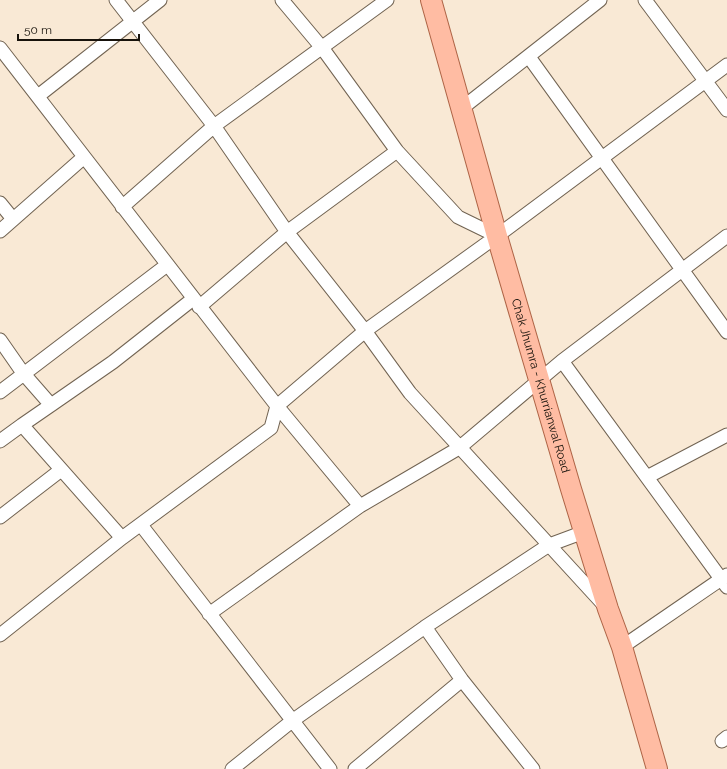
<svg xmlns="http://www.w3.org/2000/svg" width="727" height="769" font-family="Raleway,sans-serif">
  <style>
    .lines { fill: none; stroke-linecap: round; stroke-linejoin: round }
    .minor-casing { stroke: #716352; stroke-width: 15 }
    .primary-casing { stroke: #ae6446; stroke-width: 22 }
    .minor { stroke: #fff; stroke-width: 13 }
    .primary { stroke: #ffbca3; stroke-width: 20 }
    .labels { text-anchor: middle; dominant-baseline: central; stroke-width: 3; stroke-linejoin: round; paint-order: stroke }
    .street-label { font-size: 12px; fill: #17120b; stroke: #f9e9d5 }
  </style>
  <rect width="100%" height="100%" fill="#f9e9d5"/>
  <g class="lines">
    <g class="minor-casing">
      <path id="minor" d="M116,0L214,126L287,232L365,331L410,393L605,606
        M282,0L323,49L397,151L458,217L497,236
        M645,0L727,110
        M0,48L277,406L360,506
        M529,57L727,332
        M38,96L160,0
        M461,109L600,0
        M0,203L13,219
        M122,207L214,126L387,0
        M0,231L84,157
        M199,307L287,232L397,151
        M0,340L23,373L51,405L22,425L122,538
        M562,361L727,587
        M0,392L167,265
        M51,405L113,362L193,299
        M0,441L22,425
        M647,477L727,435
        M0,517L61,470
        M141,525L330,769
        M209,614L360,506L459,448L562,361L727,236
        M425,627L462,680L533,769
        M0,635L122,538L271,428L277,406L365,331L497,236L727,65
        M622,647L727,575
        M722,741L727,737
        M232,769L292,721L425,627L549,545L584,532
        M355,769L462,680"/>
    </g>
    <g class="primary-casing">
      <g id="primary">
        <path id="s1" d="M431,0L497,236L571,489L608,609L622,647L657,769"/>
      </g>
    </g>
    <use href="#minor" class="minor"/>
    <use href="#primary" class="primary"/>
  </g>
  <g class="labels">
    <g class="street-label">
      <text stroke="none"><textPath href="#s1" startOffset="401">Chak Jhumra - Khurrianwal Road</textPath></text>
    </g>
  </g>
  <path d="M18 34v6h121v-6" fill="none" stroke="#17120b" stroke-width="2"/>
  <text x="24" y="34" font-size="12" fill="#17120b" stroke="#f9e9d5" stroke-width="3" paint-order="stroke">50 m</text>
</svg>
